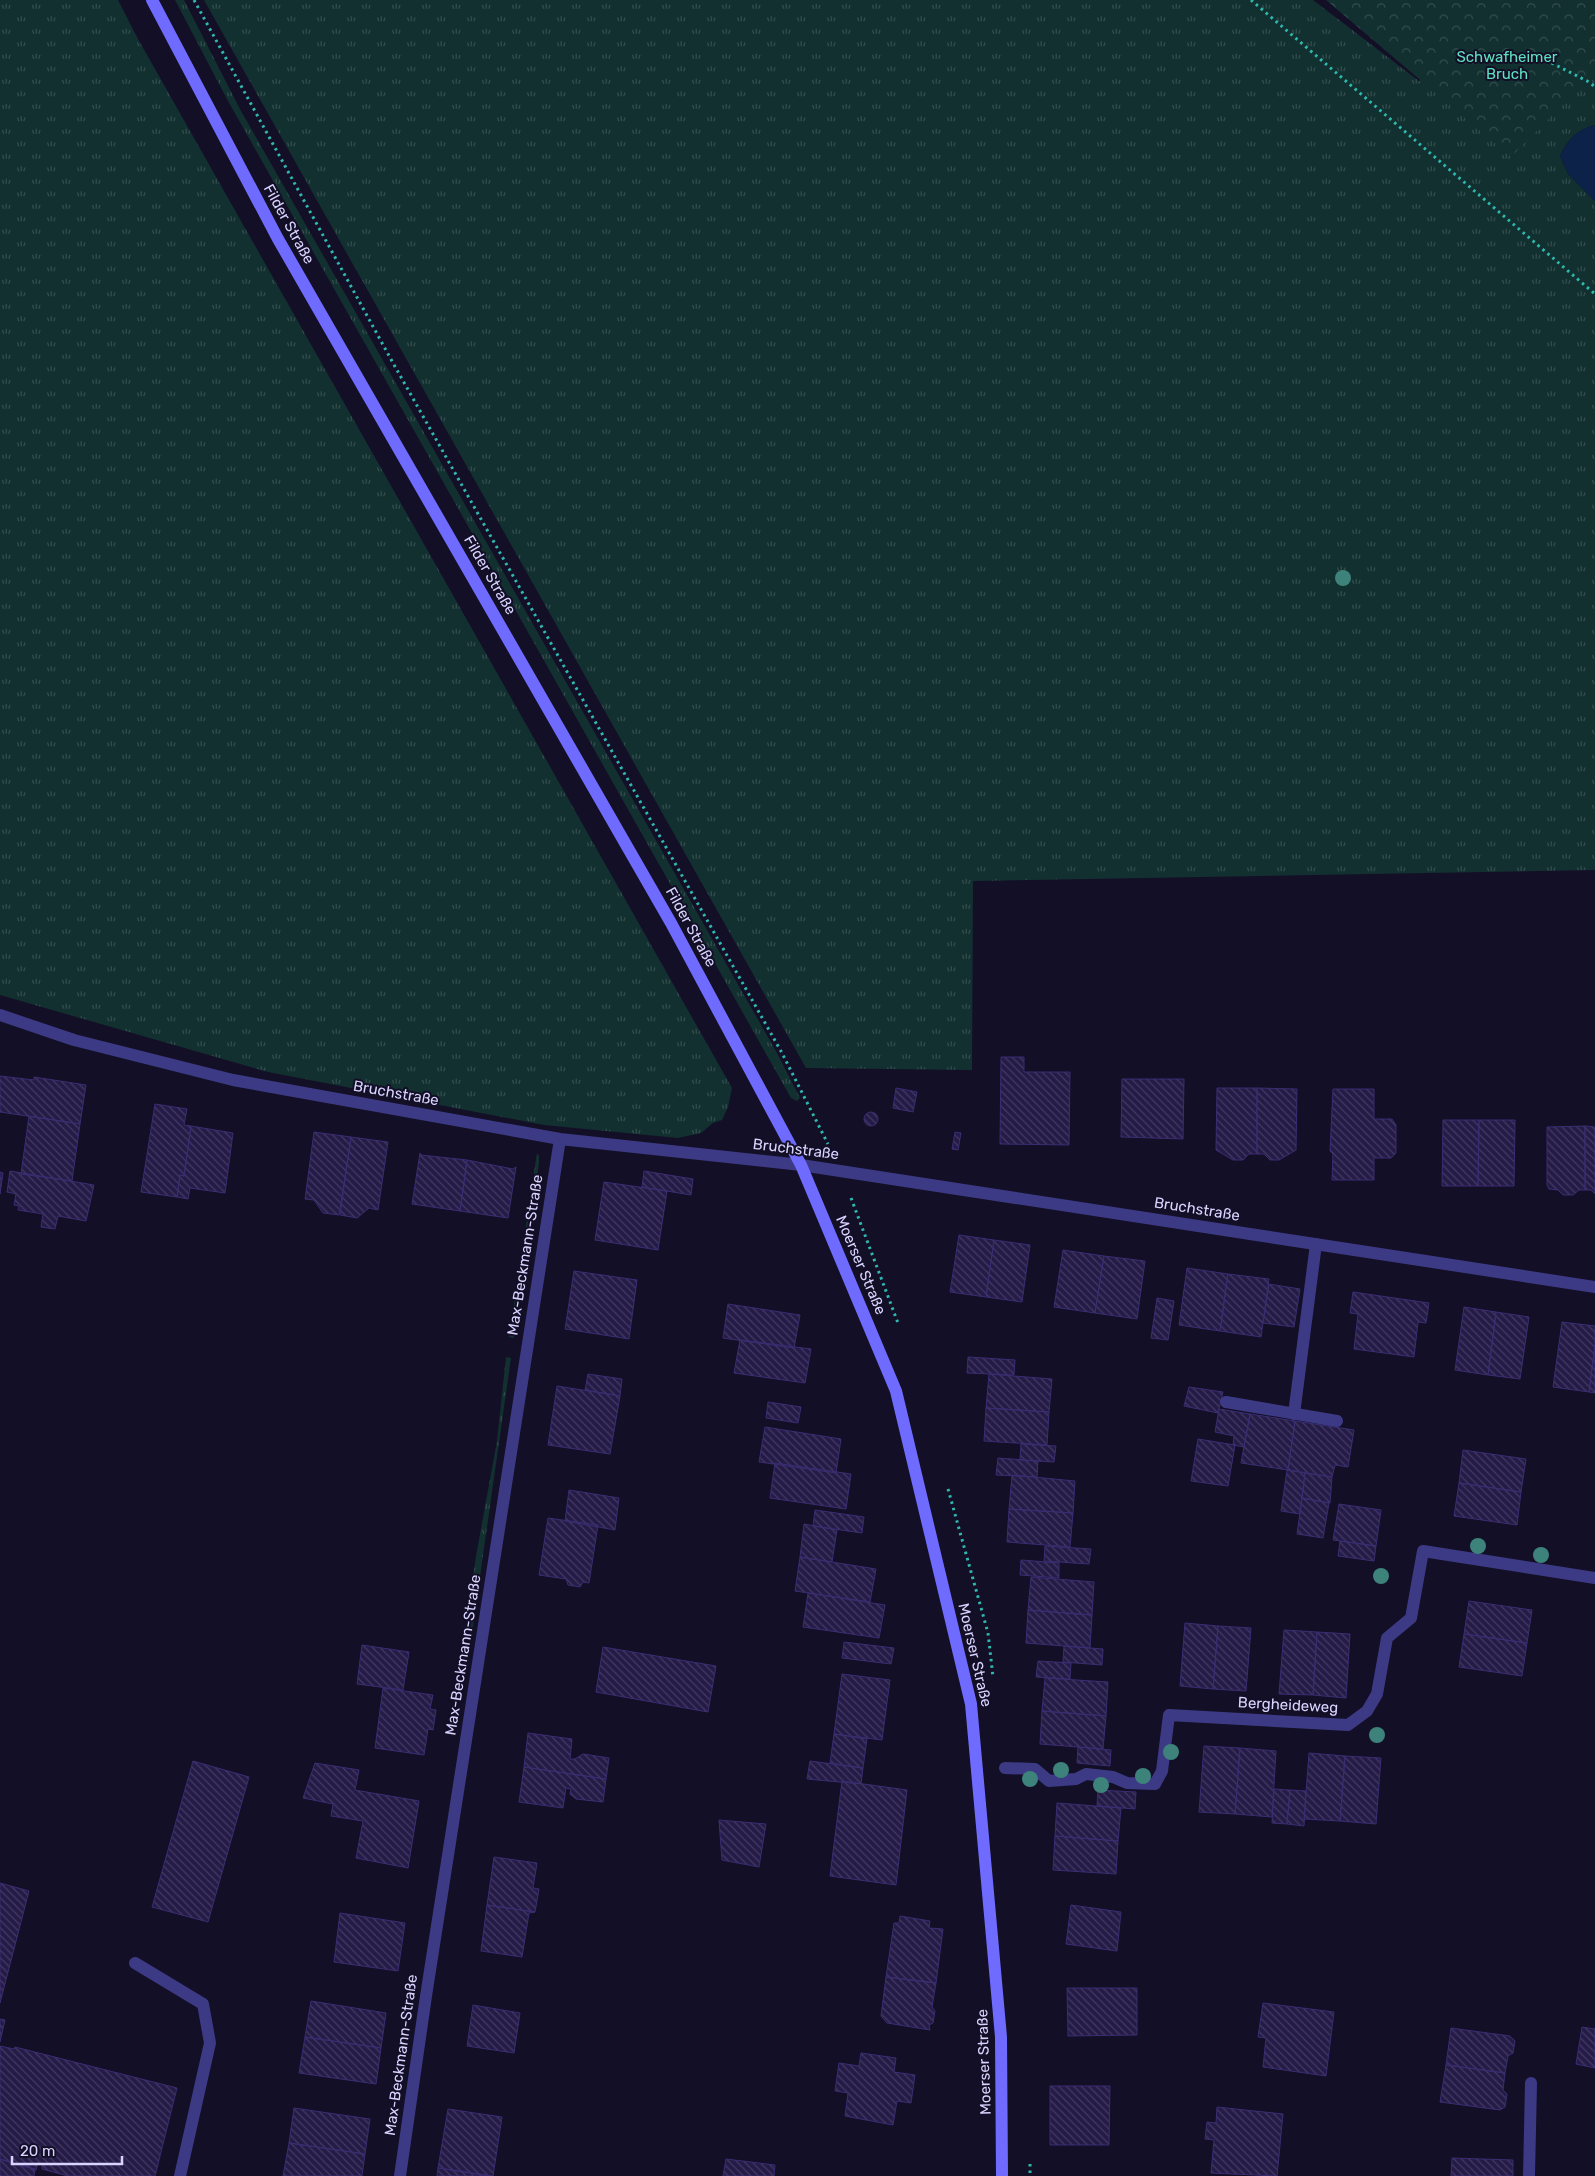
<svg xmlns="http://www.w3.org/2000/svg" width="1595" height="2176" font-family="Rubik,sans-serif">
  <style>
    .grass { fill: url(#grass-tufts) }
    .forest { fill: url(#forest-crowns) }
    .water { fill: #0c2248 }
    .building { fill: url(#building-back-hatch); stroke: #3b2d73 }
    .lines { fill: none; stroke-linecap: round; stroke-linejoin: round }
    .path { stroke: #2fb8b0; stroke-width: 3; stroke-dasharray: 2.5 4; stroke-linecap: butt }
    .lane { stroke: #3d3a85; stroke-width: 12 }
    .street { stroke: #3d3a85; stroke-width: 12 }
    .secondary { stroke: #6f6bff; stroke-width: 12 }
    .tree { fill: #3d827b }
    .labels { text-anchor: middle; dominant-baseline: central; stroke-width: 4; stroke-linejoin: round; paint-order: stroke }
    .park-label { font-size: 15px; fill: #5fe0c0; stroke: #130f26 }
    .street-label { font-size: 15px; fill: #d9d4ff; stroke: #130f26 }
  </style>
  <defs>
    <pattern id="grass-tufts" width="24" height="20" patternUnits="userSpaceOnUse" patternTransform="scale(1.25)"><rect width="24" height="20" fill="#12302f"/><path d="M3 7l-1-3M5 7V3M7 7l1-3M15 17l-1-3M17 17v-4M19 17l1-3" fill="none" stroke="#344d4e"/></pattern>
    <pattern id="forest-crowns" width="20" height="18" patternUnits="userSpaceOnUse" patternTransform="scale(1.25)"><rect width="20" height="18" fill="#12302f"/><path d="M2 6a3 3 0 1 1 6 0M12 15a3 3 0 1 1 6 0" fill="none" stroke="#344d4e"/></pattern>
    <pattern id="building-back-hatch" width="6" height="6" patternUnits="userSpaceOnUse" patternTransform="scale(1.25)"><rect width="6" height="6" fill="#241b47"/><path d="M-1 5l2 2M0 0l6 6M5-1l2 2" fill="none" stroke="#433b63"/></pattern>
  </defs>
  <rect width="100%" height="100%" fill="#130f26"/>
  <path class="grass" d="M0,0H118L138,39L732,1088L728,1107L722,1120L713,1123L701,1133L678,1138L544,1125L268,1072L0,995Z
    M175,0H184L241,111L777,1053L800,1098L797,1101L791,1098L228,101Z
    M204,0H1313L1419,81L1571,26L1595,49V125C1577,130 1568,139 1560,156L1568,174L1595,201V870L973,881L972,1070L806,1068Z
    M537,1153L539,1156V1163L514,1338L509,1337Z
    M506,1357L511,1358L468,1661H461L476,1556L497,1441Z"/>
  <path class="forest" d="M1326,0H1595V78L1592,75L1511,157Z"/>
  <path class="water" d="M1595,125V201L1568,174L1560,156C1568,139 1577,130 1595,125Z"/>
  <path class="building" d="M1001,1057H1024V1072H1070L1069,1145L1000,1144Z
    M0,1076L34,1080V1077L86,1085L80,1124L0,1112Z
    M1122,1079H1184L1183,1139L1121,1137Z
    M896,1088L917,1092L913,1112L893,1108Z
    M1217,1088H1257V1154H1249L1243,1160H1233L1216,1150Z
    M1257,1088L1297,1089L1296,1150L1279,1160H1270L1264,1154H1257Z
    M1333,1089H1374V1119H1392L1396,1125V1153L1391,1158H1374V1180H1332L1333,1154L1330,1151Z
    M155,1104L187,1109L184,1125L191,1126L184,1176L180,1175L177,1197L141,1192Z
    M864 1119a7 7 0 1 1 14 0a7 7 0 1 1-14 0Z
    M29,1116L80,1124L72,1181L21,1174Z
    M1443,1120H1479L1478,1186H1442Z
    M1479,1120H1515L1514,1186H1478Z
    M191,1126L233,1133L225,1193L190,1188L188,1199L177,1197L180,1175L184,1176Z
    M1585,1126L1595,1127V1194L1591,1190H1585Z
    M1585,1126V1190H1579L1573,1195H1563L1558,1190L1549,1189L1547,1185V1127Z
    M314,1132L351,1137L339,1215L323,1213L314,1200L305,1199Z
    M955,1132L961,1133L958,1150L952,1149Z
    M351,1137L388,1142L378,1210L369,1208L357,1218L340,1215Z
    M420,1153L421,1155L467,1160L460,1211L412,1204Z
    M467,1160L513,1169L516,1167L508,1218L460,1211Z
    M10,1171L94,1185L86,1221L58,1216L55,1229L41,1227L43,1214L18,1210L19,1206L14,1205L16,1194L7,1192Z
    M644,1171L693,1179L691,1195L642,1187Z
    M0,1172L3,1173L0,1194Z
    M604,1182L667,1191L658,1250L595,1240Z
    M959,1235L994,1240L986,1297L950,1292Z
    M994,1240L1030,1245L1022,1302L986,1297Z
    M1063,1250L1104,1256L1095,1313L1054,1307Z
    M1104,1256L1145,1261L1137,1319L1095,1313Z
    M1187,1268L1228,1274L1220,1331L1179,1325Z
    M574,1271L637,1280L629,1339L565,1329Z
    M1228,1274L1269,1279L1261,1337L1220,1331Z
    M1269,1284L1300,1289L1294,1327L1263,1323Z
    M1353,1292L1429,1303L1426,1323L1418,1322L1414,1357L1354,1349L1358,1314L1350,1313Z
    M1157,1298L1174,1301L1168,1340L1151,1338Z
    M728,1304L800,1315L794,1348L723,1338Z
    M1464,1307L1496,1312L1488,1375L1455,1370Z
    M1496,1312L1529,1317L1520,1379L1488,1375Z
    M1562,1322L1595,1326V1345L1589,1392L1553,1387Z
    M740,1340L811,1349L805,1383L734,1373Z
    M1595,1345V1393L1589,1392Z
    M968,1357L1015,1360L1014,1375L967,1373Z
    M588,1374L622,1379L620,1396L585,1390Z
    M989,1374L1052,1379L1049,1412L986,1408Z
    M557,1386L620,1396L610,1454L548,1445Z
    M1189,1387L1223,1392L1218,1413L1184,1406Z
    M768,1402L801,1407L798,1423L766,1418Z
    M986,1408L1049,1412L1047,1445L984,1441Z
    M1219,1409L1250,1414L1244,1447L1233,1445L1234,1436L1215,1432Z
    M1250,1414L1295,1421L1288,1470L1241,1463Z
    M1295,1421L1354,1430L1348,1467L1335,1465L1332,1477L1288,1470Z
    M765,1427L841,1439L836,1473L759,1462Z
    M1198,1439L1235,1445L1228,1486L1191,1481Z
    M1021,1444L1056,1446L1054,1462L1020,1460Z
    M1463,1450L1526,1459L1521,1492L1459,1483Z
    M998,1458L1038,1461L1037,1477L996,1475Z
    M775,1463L851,1474L846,1509L770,1498Z
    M1287,1470L1305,1473L1300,1514L1281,1511Z
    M1305,1473L1332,1477L1330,1503L1302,1498Z
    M1012,1475L1075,1481L1073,1513L1009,1509Z
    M1459,1483L1521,1492L1517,1525L1454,1516Z
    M569,1490L619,1498L615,1530L565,1521Z
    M1302,1498L1329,1503L1323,1538L1297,1534Z
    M1339,1504L1381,1510L1376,1546L1333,1540Z
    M1009,1509L1073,1513L1070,1547L1007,1542Z
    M815,1510L864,1517L862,1533L813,1526Z
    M548,1518L598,1525L589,1583L583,1582L580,1587L568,1585L566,1579L539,1575Z
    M804,1524L837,1530L832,1562L800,1557Z
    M1340,1541L1376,1546L1374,1561L1338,1556Z
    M1045,1546L1091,1549L1089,1564L1044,1561Z
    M800,1557L876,1569L870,1602L795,1591Z
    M1021,1560L1059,1563V1578L1020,1575Z
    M1031,1577L1094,1582L1092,1615L1028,1610Z
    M808,1593L885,1605L879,1638L803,1627Z
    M1469,1601L1532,1610L1527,1643L1464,1634Z
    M1028,1610L1092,1615L1090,1648L1026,1643Z
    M1185,1623L1218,1626L1213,1689L1180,1686Z
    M1218,1626L1251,1628L1246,1691L1213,1689Z
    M1284,1630L1317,1632L1313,1695L1279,1694Z
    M1317,1632L1350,1634L1346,1698L1313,1695Z
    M1464,1634L1527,1643L1522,1676L1459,1667Z
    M844,1642L894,1648L891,1664L842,1658Z
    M362,1645L409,1652L403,1690L357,1684Z
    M1064,1646L1103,1649L1102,1665L1063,1662Z
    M603,1647L716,1666L708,1712L596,1692Z
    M1038,1661L1071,1663L1070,1679L1036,1677Z
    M842,1674L890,1680L882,1740L834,1734Z
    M1045,1678L1108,1682L1106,1716L1042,1711Z
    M383,1688L433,1695L430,1709L436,1710L433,1730L428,1729L424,1755L375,1748Z
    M1042,1711L1106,1716L1103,1749L1040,1744Z
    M528,1733L572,1739L570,1759H575L583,1754L609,1758L606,1779L524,1767Z
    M834,1734L867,1739L863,1768L830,1763Z
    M1204,1746L1240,1748L1235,1814L1199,1812Z
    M1078,1747L1111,1750L1110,1766L1077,1763Z
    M1240,1748L1276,1751L1272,1817L1235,1814Z
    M1309,1753L1345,1756L1340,1821L1304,1819Z
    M1345,1756L1381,1758L1376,1824L1340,1821Z
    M193,1761L249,1777L208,1922L152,1907Z
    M810,1761L863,1768L861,1784L807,1779Z
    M315,1763L359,1770L355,1790L419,1801L408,1868L356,1858L363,1821L331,1816L333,1804L303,1798Z
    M524,1767L606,1779L603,1802L576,1799L570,1794L571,1789L566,1788L563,1808L519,1802Z
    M842,1781L907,1790L896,1885L830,1876Z
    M1274,1789L1290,1790L1287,1824L1272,1823Z
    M1098,1790L1136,1792L1135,1809L1097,1806Z
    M1290,1790L1306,1791L1304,1826L1287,1824Z
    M1057,1803L1121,1808L1118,1841L1055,1836Z
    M719,1820L766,1824L759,1867L722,1860Z
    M1055,1836L1118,1841L1116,1874L1053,1870Z
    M494,1857L537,1863L533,1888L539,1889L535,1912L487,1905Z
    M0,1883L29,1891L0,2003Z
    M487,1905L535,1912L529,1913L522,1957L481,1951Z
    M1071,1905L1121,1912L1117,1951L1066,1944Z
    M340,1913L405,1923L398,1971L334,1962Z
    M900,1916L930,1921L929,1928L943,1929L936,1983L886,1977L894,1923H899Z
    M886,1977L936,1983L932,2007L935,2011L933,2023L929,2025L930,2030L887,2023L881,2016Z
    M1067,1988H1137V2035L1068,2036Z
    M311,2001L386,2013L381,2048L305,2037Z
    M1263,2003L1334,2012L1326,2076L1263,2067L1266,2038L1258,2037Z
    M473,2005L520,2013L514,2053L467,2046Z
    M0,2019L5,2020L0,2042Z
    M1582,2027L1595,2029V2068L1576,2064Z
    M1451,2028L1510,2036L1515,2041L1513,2053L1508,2056L1505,2073L1446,2065Z
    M305,2037L381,2048L376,2084L299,2073Z
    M0,2046L14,2049L15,2047L177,2088L155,2176H68L42,2169V2164L38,2162L36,2170L0,2159Z
    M861,2053L896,2058L894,2072L915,2075L911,2103L897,2101L893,2125L845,2116L848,2093L835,2091L839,2063L859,2066Z
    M1446,2065L1505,2073L1503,2090L1507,2094L1505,2107L1500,2110L1440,2102Z
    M1050,2086H1110L1109,2145H1050Z
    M1217,2107L1283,2114L1277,2176L1211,2173L1214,2140L1205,2139L1207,2122L1216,2123Z
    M294,2108L370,2119L365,2154L289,2143Z
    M448,2109L502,2117L493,2176L438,2168Z
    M289,2143L365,2154L362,2176H283Z
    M1452,2158L1513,2160V2176H1451Z
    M0,2159L35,2169L34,2176H0Z
    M726,2159L775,2165L774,2176H723Z
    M438,2168L489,2176H437Z"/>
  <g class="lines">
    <path class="path" d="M194,0L393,363L782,1053L828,1144
      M1251,0L1595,294
      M1540,57L1589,82L1595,87
      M851,1198L898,1323
      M948,1489L988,1633L993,1677
      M1030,2164V2176"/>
    <path class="lane" d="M1226,1402L1337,1421
      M1294,1414L1316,1244
      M135,1963L203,2004L210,2043L180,2176
      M1529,2176L1531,2083"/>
    <path class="street" d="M0,1015L74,1040L233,1080L560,1139L801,1165L1595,1287
      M1005,1768L1035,1769L1049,1781L1076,1779L1086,1774L1113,1777L1127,1783L1155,1784L1162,1771L1169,1715L1348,1725L1367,1711L1377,1694L1387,1638L1411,1618L1423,1551L1595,1578
      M400,2176L426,1996L560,1139"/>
    <path class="secondary" d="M152,0L278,239L671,923L801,1165L896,1391L971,1704L1001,2037L1002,2176"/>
  </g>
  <g class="tree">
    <circle cx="1343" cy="578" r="8"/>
    <circle cx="1478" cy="1546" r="8"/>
    <circle cx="1541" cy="1555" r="8"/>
    <circle cx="1381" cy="1576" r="8"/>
    <circle cx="1377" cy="1735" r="8"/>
    <circle cx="1171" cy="1752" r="8"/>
    <circle cx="1061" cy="1770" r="8"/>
    <circle cx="1143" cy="1776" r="8"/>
    <circle cx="1030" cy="1779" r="8"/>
    <circle cx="1101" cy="1785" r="8"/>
  </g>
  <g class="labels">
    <g class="park-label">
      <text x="1507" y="57">Schwafheimer<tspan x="1507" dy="17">Bruch</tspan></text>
    </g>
    <g class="street-label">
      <text transform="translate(289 224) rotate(61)">Filder Straße</text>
      <text transform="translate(490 575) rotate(60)">Filder Straße</text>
      <text transform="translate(691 927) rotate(61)">Filder Straße</text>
      <text transform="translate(396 1093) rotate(10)">Bruchstraße</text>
      <text transform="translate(796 1149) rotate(7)">Bruchstraße</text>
      <text transform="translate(1197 1209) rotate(9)">Bruchstraße</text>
      <text transform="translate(525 1255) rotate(-81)">Max-Beckmann-Straße</text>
      <text transform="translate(861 1265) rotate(67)">Moerser Straße</text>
      <text transform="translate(463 1655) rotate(-81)">Max-Beckmann-Straße</text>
      <text transform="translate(975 1655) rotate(77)">Moerser Straße</text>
      <text transform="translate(1288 1705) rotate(3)">Bergheideweg</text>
      <text transform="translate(401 2055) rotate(-82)">Max-Beckmann-Straße</text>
      <text transform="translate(984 2062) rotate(-92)">Moerser Straße</text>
    </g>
  </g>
  <path d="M12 2156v8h110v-8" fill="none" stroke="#d9d4ff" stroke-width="2.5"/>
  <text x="20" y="2156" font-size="15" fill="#d9d4ff" stroke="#130f26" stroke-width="4" paint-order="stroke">20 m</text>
</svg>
